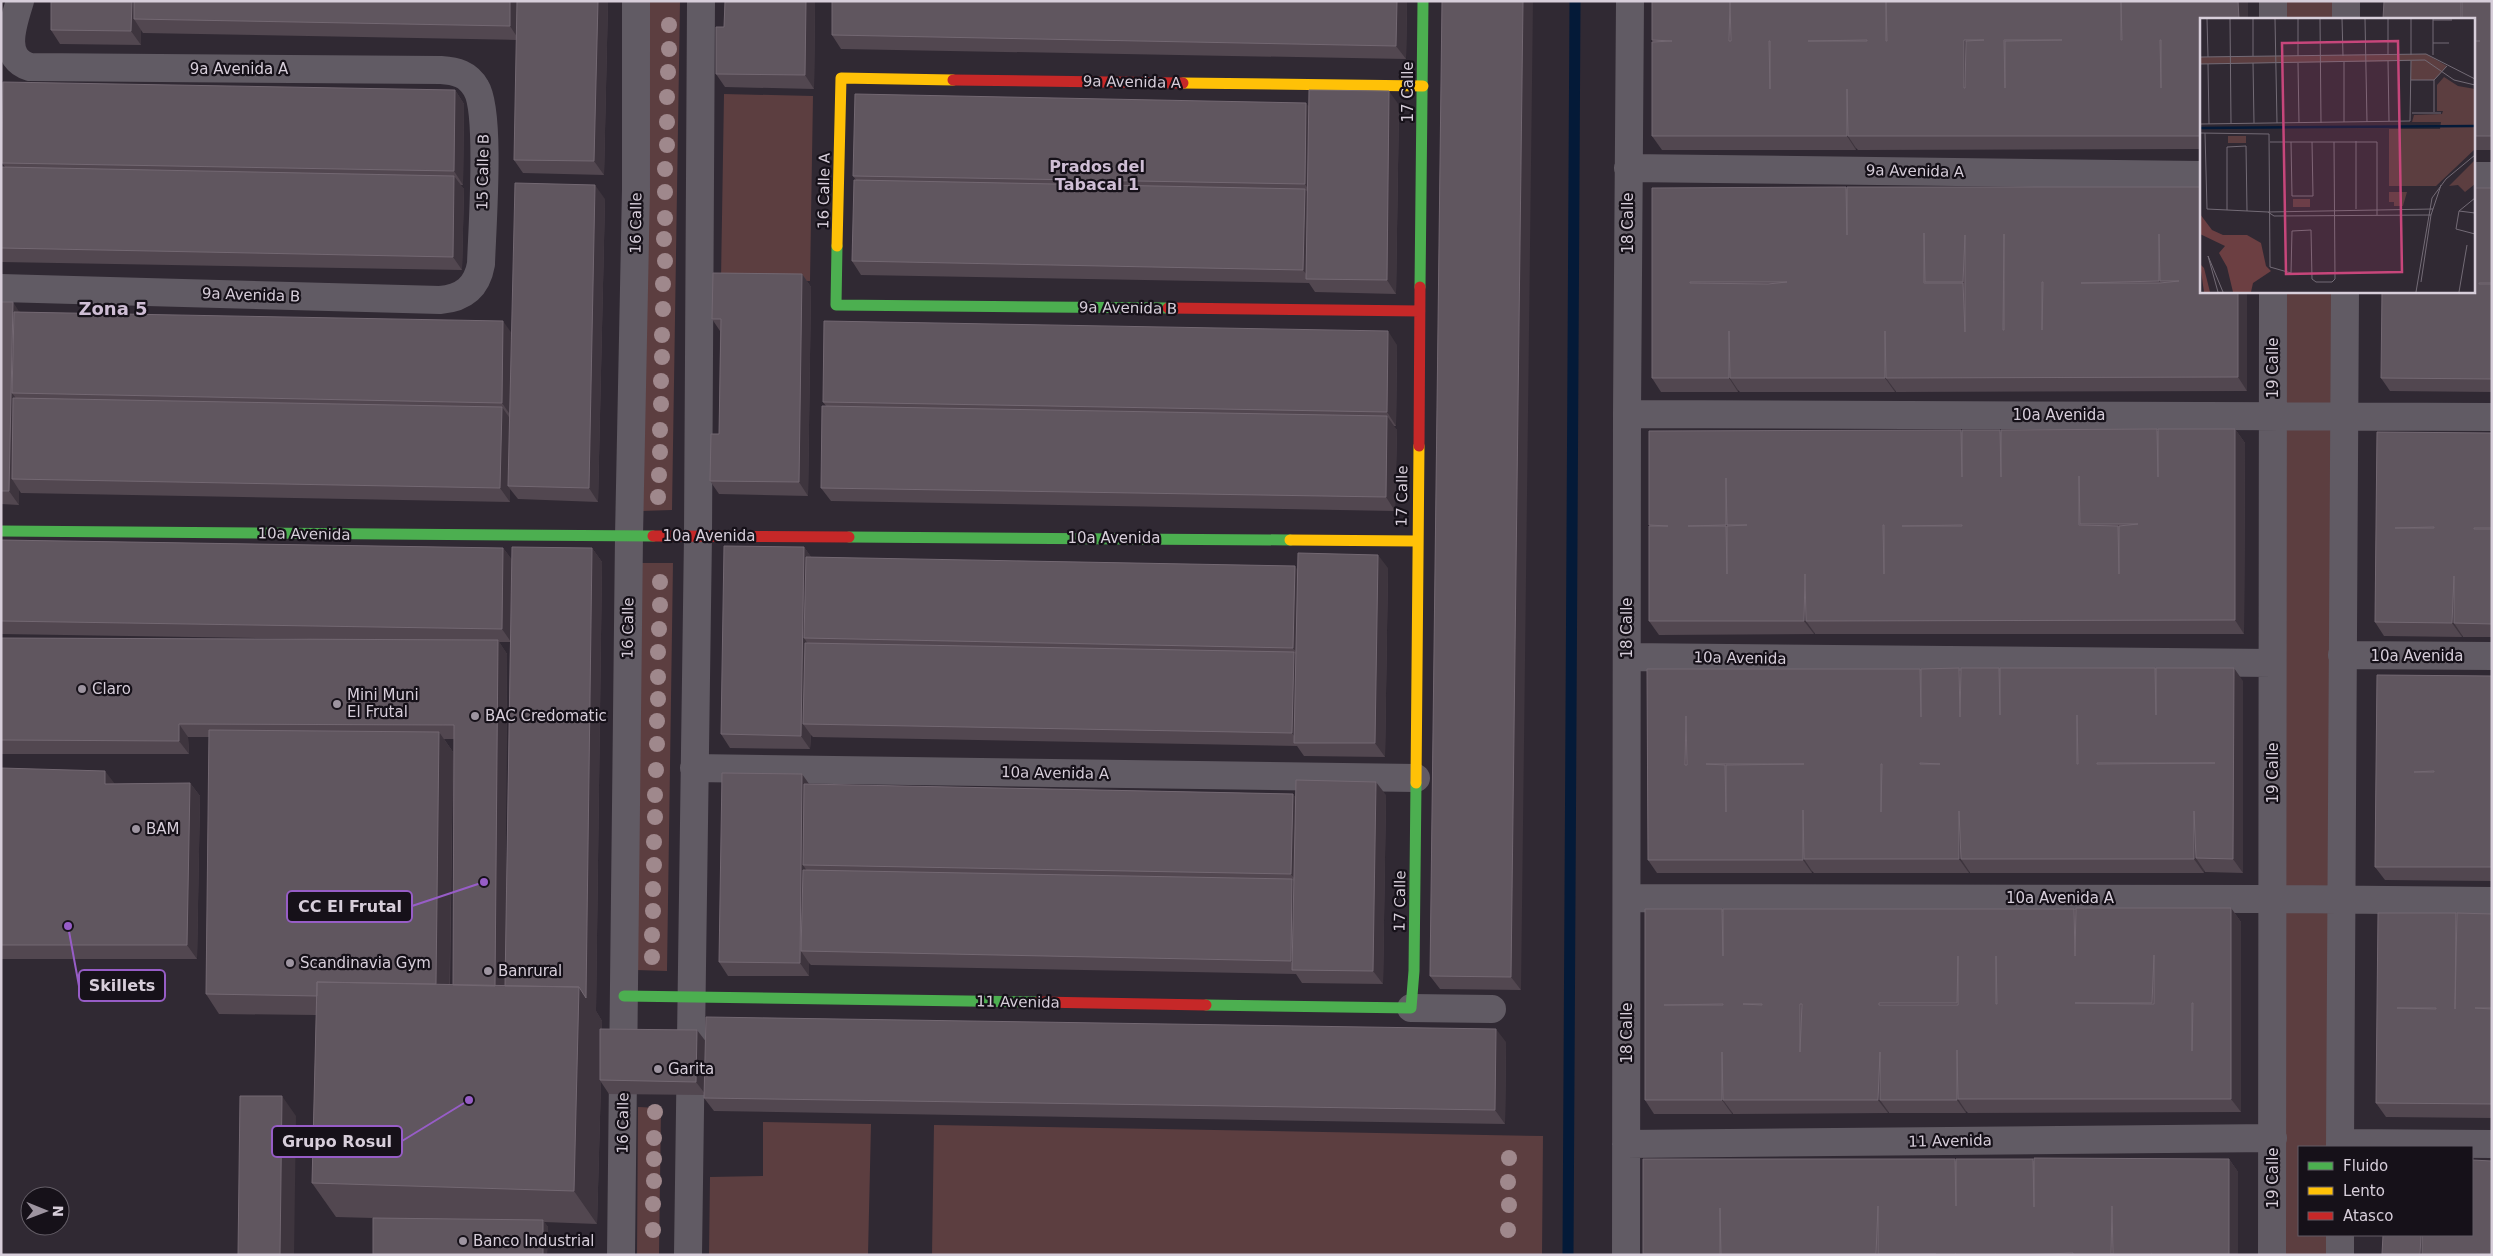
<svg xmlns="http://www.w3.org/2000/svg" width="2493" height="1256" font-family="'DejaVu Sans',sans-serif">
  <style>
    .green { fill: #5c3e40 }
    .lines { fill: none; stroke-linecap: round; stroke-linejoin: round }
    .stream { stroke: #041a38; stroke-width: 11 }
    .street { stroke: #615b64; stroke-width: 28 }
    .fast { stroke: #4caf50; stroke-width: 11 }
    .slow { stroke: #ffc107; stroke-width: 11 }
    .jam { stroke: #c62828; stroke-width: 11 }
    .tree { fill: #9f888c }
    .wall { fill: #524750; fill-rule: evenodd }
    .shaded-wall { fill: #3e353e }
    .building { fill: #60565f; stroke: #736872; fill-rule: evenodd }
    .poi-dot { fill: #9d94a0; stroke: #161119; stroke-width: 2 }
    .labels { text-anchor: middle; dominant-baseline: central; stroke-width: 4.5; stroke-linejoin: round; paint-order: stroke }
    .street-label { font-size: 15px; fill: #d7ceda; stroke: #161119 }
    .poi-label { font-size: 15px; fill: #d7ceda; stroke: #161119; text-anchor: start }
    .neighbourhood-label { font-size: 16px; font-weight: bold; fill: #cfbed5; stroke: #161119 }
    .quarter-label { font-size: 18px; font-weight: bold; fill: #cfbed5; stroke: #161119 }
    .inset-river { fill: none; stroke: #041a38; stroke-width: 2.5 }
    .inset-road { fill: none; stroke: #736b76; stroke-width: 1 }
    .view { fill: #c7467b; fill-opacity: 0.15; stroke: #c7467b; stroke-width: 2.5 }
    .inset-edge { fill: none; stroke: #d7ceda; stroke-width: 2.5 }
    .leader { fill: none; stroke: #975dc7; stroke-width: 2 }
    .callout-dot { fill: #975dc7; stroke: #161119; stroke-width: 2 }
    .callout { fill: #161119; stroke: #975dc7; stroke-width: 2 }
    .callout-label { font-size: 16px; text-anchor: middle; font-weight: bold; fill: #d7ceda }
  </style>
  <rect width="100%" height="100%" fill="#302933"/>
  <path class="green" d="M650,1H680L672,510L641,511Z
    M2273,1H2346V19H2273Z
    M724,94L813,96L810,281L721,279Z
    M2273,291H2345L2340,1147H2299V1235H2340V1255H2273Z
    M642,563H673L667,971L636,970Z
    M638,1107L661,1108L659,1255H637Z
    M763,1122L871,1124L868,1255H709L710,1177L763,1176Z
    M934,1125L1543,1136L1542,1255H932Z"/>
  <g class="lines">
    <path class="stream" d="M1568,1255L1575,1"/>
    <path class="street" d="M2273,19V1
      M2346,19V1
      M1628,168L2202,175
      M2474,176H2492
      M1,288L440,300C463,298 477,287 481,264C482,230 491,112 476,88C468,74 456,71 441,70L30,67C0,58 13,24 20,1
      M1627,414L2492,417
      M2342,655L2492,656
      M1627,657L2272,663
      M694,768L1416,778
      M1627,898L2274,899L2492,901
      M1411,1008L1492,1009
      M2340,1143L2492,1144
      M1626,1144L2273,1138
      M2340,1147L2345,291
      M621,1255L629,536L636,189V1
      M688,1255L698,535L701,1
      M1626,1255L1627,414L1630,1
      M2272,1255L2273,291
      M2340,1255V1235"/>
    <path class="fast" d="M837,246L836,305L1168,308
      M1420,287L1423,1
      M1,531L653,536
      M849,537L1290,540
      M624,996L1038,1002
      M1206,1005L1411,1008L1414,971L1416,783"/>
    <path class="slow" d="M1183,83L1423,86
      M837,246L841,78L953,80
      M1290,540L1416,541
      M1416,783L1419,446"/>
    <path class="jam" d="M953,80L1183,83
      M1168,308L1420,311
      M1419,446L1420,287
      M653,536L849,537
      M1038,1002L1206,1005"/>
  </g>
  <g class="tree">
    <circle cx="669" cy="25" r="8"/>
    <circle cx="669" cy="49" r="8"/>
    <circle cx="668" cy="72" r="8"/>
    <circle cx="667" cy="97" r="8"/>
    <circle cx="667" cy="122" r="8"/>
    <circle cx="667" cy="145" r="8"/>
    <circle cx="665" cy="169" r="8"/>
    <circle cx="665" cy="192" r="8"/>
    <circle cx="665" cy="218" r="8"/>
    <circle cx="664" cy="239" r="8"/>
    <circle cx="665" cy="261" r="8"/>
    <circle cx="663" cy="284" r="8"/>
    <circle cx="663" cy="309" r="8"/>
    <circle cx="662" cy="335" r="8"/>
    <circle cx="662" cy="357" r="8"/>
    <circle cx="661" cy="381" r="8"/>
    <circle cx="661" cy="404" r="8"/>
    <circle cx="660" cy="430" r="8"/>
    <circle cx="660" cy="452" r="8"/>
    <circle cx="659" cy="475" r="8"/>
    <circle cx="658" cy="497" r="8"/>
    <circle cx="660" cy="582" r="8"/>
    <circle cx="660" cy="605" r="8"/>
    <circle cx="659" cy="629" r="8"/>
    <circle cx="658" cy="652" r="8"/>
    <circle cx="658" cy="677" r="8"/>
    <circle cx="658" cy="699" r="8"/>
    <circle cx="657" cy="721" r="8"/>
    <circle cx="657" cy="744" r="8"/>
    <circle cx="656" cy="770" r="8"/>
    <circle cx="655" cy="795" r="8"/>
    <circle cx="655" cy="817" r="8"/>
    <circle cx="654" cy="842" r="8"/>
    <circle cx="654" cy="865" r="8"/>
    <circle cx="653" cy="889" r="8"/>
    <circle cx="653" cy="911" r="8"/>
    <circle cx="652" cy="935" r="8"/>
    <circle cx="652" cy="957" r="8"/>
    <circle cx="655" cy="1112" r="8"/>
    <circle cx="654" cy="1138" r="8"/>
    <circle cx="1509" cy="1158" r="8"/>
    <circle cx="654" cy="1159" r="8"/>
    <circle cx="654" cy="1181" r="8"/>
    <circle cx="1508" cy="1182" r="8"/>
    <circle cx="653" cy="1204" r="8"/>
    <circle cx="1509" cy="1205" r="8"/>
    <circle cx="653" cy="1230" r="8"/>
    <circle cx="1508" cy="1230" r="8"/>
  </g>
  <path class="wall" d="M51,1H608L604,175L523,173L514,160L517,40L143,33L141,30V45L60,44L51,30Z
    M725,1H815L814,89L725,87L716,74L724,27Z
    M832,1H1407L1406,59L841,49L832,35Z
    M1442,1L1521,990L1440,989L1430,976Z
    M1652,1H2248V19H2202V149L1858,150L1856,148V150H1662L1652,136L1653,42L1652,40Z
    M2492,1V150H2474V19Z
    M455,90L464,104L463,185H460L464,189L462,270L1,262V167H5L2,163Z
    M1399,105L1396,294L1315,292L1309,283L861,275L852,261L856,180L853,176L1309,106Z
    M2202,187L2247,391L1896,392L1895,390V392H1740L1738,390V392H1661L1652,378V188L1847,189Z
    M2492,188V392L2390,391L2381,378L2474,291Z
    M605,199L598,502L518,499L510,489V502L21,493L19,490V505L1,504V302L20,312L512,333Z
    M802,274L811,287L808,496L719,494L710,481L719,434L720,331L712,319Z
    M1397,345L1396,426H1393L1397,430L1395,511L831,501L821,488L826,406L823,402Z
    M2235,429L2245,443L2244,634H1815L1814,632V634L1659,635L1649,621L1650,526L1649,525L1962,432L2158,431Z
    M2377,432L2492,433V637H2463L2462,635V637L2384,636L2375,622Z
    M1,540L503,548L512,560L592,548L602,562L596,1011L602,1021V1029L705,1042H1506L1505,1124L714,1111L704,1098V1095L609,1094L601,1082L597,1224L544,1222L548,1227L547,1255H373V1218L336,1217L312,1183L316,1015L219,1014L206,994L209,737H188L189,754H1V638L311,639L1,634ZM499,642H510L505,986L507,654ZM444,739H454L453,985H450L453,752Z
    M804,547L811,557L1297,570L1388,568L1385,757L1304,756L1297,746L813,737L811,735L810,749L730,748L721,734Z
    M1647,669L1921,671L2156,670L2243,681V873L2205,872L2204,870V873H1970L1969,871V873H1814L1812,871V873H1657L1648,860Z
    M2377,675L2492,676V881L2385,880L2375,867Z
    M1,768L114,784L190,783L200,796L197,959H1Z
    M810,784L1293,794L1295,797L1386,795L1383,984L1302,983L1296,974L811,965L809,963V976H728L719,962Z
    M2231,908L2241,922V1112L1968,1113L1966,1111V1113H1889L1888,1111V1113L1733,1114L1732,1112V1114H1654L1645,1100L1723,911L2076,910Z
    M2456,913L2457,915L2492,914V1118L2386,1117L2376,1103Z
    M2229,1159L2238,1172V1255L1643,1254L1956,1161H2034Z"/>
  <path class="shaded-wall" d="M132,1H142L134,19L141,30V45L131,31Z
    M510,1H520L519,40L510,26Z
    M598,1H608L604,175L594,161Z
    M806,1H815L814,89L805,75Z
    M1397,1H1407L1406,59L1396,46Z
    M1523,1H1533L1521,990L1511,977Z
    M2238,1H2248V19H2239Z
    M2461,1H2470V19H2461Z
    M1964,40L1974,53V102L1964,88Z
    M1847,89L1848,136L1856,148V150L1847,136Z
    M455,90L464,104L463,185L454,171Z
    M1389,91L1399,105L1396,294L1387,280Z
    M1306,103L1316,116L1314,198L1305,184Z
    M454,176L464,189L462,270L453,257Z
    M595,185L605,199L598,502L589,488Z
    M1305,189L1315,202L1310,279L1303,270Z
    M802,274L811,287L808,496L799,482Z
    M2238,291H2247V391L2238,377Z
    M13,302L22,316L12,393L21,405L12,479L19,490V505L9,491Z
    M503,321L513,335L511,416L502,403Z
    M1388,331L1397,345L1396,426L1387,412Z
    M1729,331L1730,378L1738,390V392L1729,378Z
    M1885,331L1886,378L1895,390V392L1885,378Z
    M502,407L511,420L508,486L510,489V502L500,488Z
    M1387,416L1397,430L1395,511L1386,497Z
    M2235,429L2245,443L2244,634L2235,620Z
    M804,547L814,561L804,638L812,650L803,724L811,735L810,749L801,736Z
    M503,548L513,561L511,642L502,629Z
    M592,548L602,562L596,1011L602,1021L601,1080H600L601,1082L597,1224L574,1191L579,987Z
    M1378,555L1388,568L1385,757L1375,743Z
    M1295,566L1304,580L1303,661L1293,648Z
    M1805,574L1806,621L1814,632V634L1804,621Z
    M2454,576V623L2462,635V637L2452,623Z
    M498,640L507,654L505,1009L495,995Z
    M1294,652L1303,666L1299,743L1292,733Z
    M2234,668L2243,681V873L2233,859Z
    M179,724L188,737L189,754L179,741Z
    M439,732L453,752L449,1017L435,997Z
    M105,771L115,784H105Z
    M802,774L812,788L803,865L811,877L801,951L809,963V976L800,963Z
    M1376,782L1386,795L1383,984L1373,971Z
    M190,783L200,796L197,959L187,945Z
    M1293,794L1302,807L1301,888L1291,874Z
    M1803,810L1804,859L1812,871V873L1803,860Z
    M1959,811L1961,859L1969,871V873L1959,859Z
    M2194,811L2196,858L2204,870V873L2194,859Z
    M1292,879L1301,893L1297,970L1291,961Z
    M2231,908L2241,922V1112L2231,1099Z
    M2456,913L2465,927L2455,1009Z
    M1496,1029L1506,1042L1505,1124L1495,1110Z
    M697,1030L707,1043L706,1095L696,1082Z
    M1957,1050L1958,1099L1966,1111V1113L1957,1100Z
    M1722,1052L1723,1100L1732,1112V1114L1722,1100Z
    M1880,1052V1100L1888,1111V1113L1878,1100Z
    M282,1096L296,1116L294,1255H280Z
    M2229,1159L2238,1172V1255H2229Z
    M543,1220L548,1227L547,1255H543Z"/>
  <path class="building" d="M51,1H132L131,31L51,30Z
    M134,1H510V26L134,19Z
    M517,1H598L594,161L514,160Z
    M725,1H806L805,75L716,74V27H724Z
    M832,1H1397L1396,46L832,35Z
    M1442,1H1523L1511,977L1430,976Z
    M1652,1H1730L1729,41H1731L1730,1H1886V41H1887L1886,1H2121V40H2122L2121,1H2238L2239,19H2202V136H1848L1847,89V136H1652V42L1672,41L1652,40ZM1867,40V41H1808ZM1964,40H1984L1966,41L1965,88H1964ZM2004,40H2062L2005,41V88ZM2160,40H2161V88ZM1769,41H1770V89Z
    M2384,1H2461V19H2383Z
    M2462,1H2492V136H2474V41H2480H2474V19H2462Z
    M3,82L455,90L454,171L2,163Z
    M1309,90L1389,91L1387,280L1306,279Z
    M855,94L1306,103L1305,184L853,176Z
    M1,167L454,176L453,257L1,248Z
    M854,180L1305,189L1303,270L852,261Z
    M515,183L595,185L589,488L508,486Z
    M1846,187L1847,235V187H2202V291H2238V377L1886,378L1885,331V378H1730L1729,331V378H1652V188ZM1924,233L1925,282H1963L1965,235V332L1963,283H1924ZM2004,234V330H2003ZM2159,234L2160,281H2179L2160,283H2081L2159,281ZM1690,282H1787L1768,284L1690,283ZM2042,282H2043L2042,330Z
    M2474,188H2492V283H2479V284H2492V379L2381,378L2382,291H2474Z
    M713,273L802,274L799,482L710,481L711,434H719L721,319H712Z
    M1,302H13L9,491H1Z
    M14,312L503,321L502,403L12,393Z
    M824,321L1388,331L1387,412L823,402Z
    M13,398L502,407L500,488L12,479Z
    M822,406L1387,416L1386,497L821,488Z
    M2157,429L2158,477V429H2235V620L1806,621L1805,574L1804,621H1649V526H1668L1649,525V431L1961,430L1962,477V430H2000L2001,477V430ZM2079,476L2080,524H2138L2119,526V574L2118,526L2079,525ZM1726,478L1727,525H1747L1727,526V574L1726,526H1688L1726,525ZM1883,525H1884V574ZM1962,525V526H1902Z
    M2377,432L2492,433V528H2474V529H2492V624L2454,623V576L2452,623L2375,622ZM2434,527V528H2395Z
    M1,540L503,548L502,629L1,621Z
    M724,546L804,547L801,736L721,734Z
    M512,547L592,548L586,998L579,987L505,986Z
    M1298,553L1378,555L1375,743H1294Z
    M806,557L1295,566L1293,648L804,638Z
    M1,638L498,640L495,986L453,985L454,725L179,724V741L1,740Z
    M805,643L1294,652L1292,733L803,724Z
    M1959,668L1960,717L1961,668H1999L2000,715V668H2155L2156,715V668H2234L2233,859L2196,858L2194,811V859H1961L1959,811V859H1804L1803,810V860H1648L1647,669H1920L1921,717V669ZM2077,715L2078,764H2077ZM1686,716L1687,765H1685ZM1920,763L1940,764H1920ZM2097,763H2215L2097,764ZM1706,764H1804L1726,765V812L1725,765ZM1881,764H1882L1881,812Z
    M2377,675L2492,676V867H2375ZM2434,771V772H2414Z
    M209,730L439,732L436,984L317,982V996L206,994Z
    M1,768L105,771V784L190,783L187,945H1Z
    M722,773L802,774L800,963L719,962Z
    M1296,780L1376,782L1373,971L1292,970Z
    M804,784L1293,794L1291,874L803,865Z
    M803,870L1292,879L1291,961L801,951Z
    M2076,908H2231V1099H1958L1957,1050V1100H1880V1052L1878,1100H1723L1722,1052V1100H1645V909H1722L1723,956V909H2074L2075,956ZM2154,955V1004L2075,1003H2152ZM1958,956V1005H1879V1003H1957ZM1996,956L1997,1004H1996ZM2192,1003H2193L2192,1051ZM1723,1004V1005H1664ZM1743,1004H1762V1005ZM1800,1004H1802L1800,1052Z
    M2378,913H2456L2455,1009L2457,913L2492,914V1008H2475L2492,1009V1104L2376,1103ZM2397,1008H2436V1009Z
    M317,982L579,987L574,1191L312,1183Z
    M706,1017L1496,1029L1495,1110L704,1098Z
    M600,1029L697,1030L696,1082L600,1080Z
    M240,1096H282L280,1255H238Z
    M2034,1158L2229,1159V1255H2152V1254H2151V1255H1996V1254L1994,1255H1956V1254H1955V1255H1852L1936,1254H1878V1206L1876,1254L1721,1255L1720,1208V1255L1643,1254V1159H1955L1956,1206V1159H2033L2034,1207ZM2112,1206L2113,1254H2111ZM2073,1253V1255H2014Z
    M2472,1160L2492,1161V1255H2422V1235H2472Z
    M373,1218L543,1220V1255H373Z
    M2383,1235H2421L2420,1255L2382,1254Z"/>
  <g class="poi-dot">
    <circle cx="82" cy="689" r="5"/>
    <circle cx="337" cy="704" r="5"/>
    <circle cx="475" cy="716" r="5"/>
    <circle cx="136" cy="829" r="5"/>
    <circle cx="290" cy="963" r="5"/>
    <circle cx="488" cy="971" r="5"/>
    <circle cx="658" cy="1069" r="5"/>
    <circle cx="463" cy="1241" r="5"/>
  </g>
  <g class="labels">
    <g class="street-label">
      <text x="239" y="69">9a Avenida A</text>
      <text transform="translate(1132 82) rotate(1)">9a Avenida A</text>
      <text transform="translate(1408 92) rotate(-90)">17 Calle</text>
      <text transform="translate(1915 171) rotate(1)">9a Avenida A</text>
      <text transform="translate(483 172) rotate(-89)">15 Calle B</text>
      <text transform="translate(824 191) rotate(-89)">16 Calle A</text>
      <text transform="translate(636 223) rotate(-89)">16 Calle</text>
      <text transform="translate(1628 223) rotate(-90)">18 Calle</text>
      <text transform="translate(251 295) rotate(2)">9a Avenida B</text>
      <text transform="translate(1128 308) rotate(1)">9a Avenida B</text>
      <text transform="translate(2273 368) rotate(-90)">19 Calle</text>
      <text x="2059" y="415">10a Avenida</text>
      <text transform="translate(1402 496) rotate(-89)">17 Calle</text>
      <text transform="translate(304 534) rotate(1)">10a Avenida</text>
      <text x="709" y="536">10a Avenida</text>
      <text x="1114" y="538">10a Avenida</text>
      <text transform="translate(628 628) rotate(-89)">16 Calle</text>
      <text transform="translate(1627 628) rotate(-90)">18 Calle</text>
      <text x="2417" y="656">10a Avenida</text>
      <text transform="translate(1740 658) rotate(1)">10a Avenida</text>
      <text transform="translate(1055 773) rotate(1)">10a Avenida A</text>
      <text transform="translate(2273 773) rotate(-90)">19 Calle</text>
      <text x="2060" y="898">10a Avenida A</text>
      <text transform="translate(1400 901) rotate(-89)">17 Calle</text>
      <text transform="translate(1018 1002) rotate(1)">11 Avenida</text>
      <text transform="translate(1627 1033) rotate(-90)">18 Calle</text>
      <text transform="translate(623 1123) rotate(-89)">16 Calle</text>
      <text transform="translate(1950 1141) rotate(-1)">11 Avenida</text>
      <text transform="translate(2273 1178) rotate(-90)">19 Calle</text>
    </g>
    <g class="poi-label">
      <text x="92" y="689">Claro</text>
      <text x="347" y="695">Mini Muni<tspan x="347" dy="17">El Frutal</tspan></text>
      <text x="485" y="716">BAC Credomatic</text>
      <text x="146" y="829">BAM</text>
      <text x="300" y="963">Scandinavia Gym</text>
      <text x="498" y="971">Banrural</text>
      <text x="668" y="1069">Garita</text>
      <text x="473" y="1241">Banco Industrial</text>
    </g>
    <g class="neighbourhood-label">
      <text x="1097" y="166">Prados del<tspan x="1097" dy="18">Tabacal 1</tspan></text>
    </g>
    <g class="quarter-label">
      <text x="113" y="308">Zona 5</text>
    </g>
  </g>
  <g transform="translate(2200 18)">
    <rect width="275" height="275" fill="#302933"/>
    <path d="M226,36L247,48L234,62H211V43L0,46V39ZM244,59L258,68L275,71V131L236,168H189V111H240L241,104H212L214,97L242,96L243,93H237V67ZM28,118H46V125H28ZM275,142V166L265,174L258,167L249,168ZM189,174H207L203,188H194V184H189ZM93,181H110V189H93Z" fill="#5c3e40"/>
    <path d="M0,196L12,212L23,217H47L61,225L66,248L71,253L53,265L51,274H33L27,249L19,235L25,228L0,216ZM0,246L4,250L10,274H4Z" fill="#6c3f42"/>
    <path class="inset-river" d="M0,110L275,108"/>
    <path class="inset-road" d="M7,1L8,39M30,1L31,105M53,1V38M75,1L77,105M98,1V38M120,1L121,105M142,1L143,38M165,1L167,104M188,1V37M211,1V37M233,1V37M233,2H252M233,25H249M0,39L226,36L275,61M188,43L189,103M144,44V104M53,45L54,105M98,45L99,105M0,46L225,42L254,62L275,67M8,46L9,106M211,62H234L247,48M234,62V94M212,95H241M0,106L210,103L211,43M0,115L69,116L70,249L91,255L92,213L111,212L112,261L116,264H132L135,261L134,124M5,115L7,191L68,194L233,191M156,123V191M70,124H177V197M91,124L92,178H113L112,124M275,180L259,193L256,211L275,216M27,192V129L46,128L47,193M259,193L275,195M68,194L74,198L231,197M221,264L231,197L241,167M18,274L8,238L23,274M216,274L232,180L246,161L275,137M259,274L267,227"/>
    <path class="view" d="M198,23L202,254L86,256L82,25Z"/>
    <rect width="275" height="275" class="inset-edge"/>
  </g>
  <path class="leader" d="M484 882L412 906M68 926L79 986M469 1100L402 1141"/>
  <g class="callout-dot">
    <circle cx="484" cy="882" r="5"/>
    <circle cx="68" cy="926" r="5"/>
    <circle cx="469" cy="1100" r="5"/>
  </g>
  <g class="callout">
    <rect x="287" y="891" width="125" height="31" rx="5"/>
    <rect x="79" y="970" width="86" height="31" rx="5"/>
    <rect x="272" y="1126" width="130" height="31" rx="5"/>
  </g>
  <g class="callout-label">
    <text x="350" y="912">CC El Frutal</text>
    <text x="122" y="991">Skillets</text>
    <text x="337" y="1147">Grupo Rosul</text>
  </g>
  <rect width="2493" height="1256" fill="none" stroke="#d7ceda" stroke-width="5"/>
  <rect x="2298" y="1146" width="175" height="90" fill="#161119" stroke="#635d66"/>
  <rect x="2308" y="1162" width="25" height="8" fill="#4caf50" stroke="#635d66"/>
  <text x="2343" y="1171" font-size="15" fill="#d7ceda">Fluido</text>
  <rect x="2308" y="1187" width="25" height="8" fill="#ffc107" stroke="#635d66"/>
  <text x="2343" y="1196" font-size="15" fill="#d7ceda">Lento</text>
  <rect x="2308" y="1212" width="25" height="8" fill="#c62828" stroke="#635d66"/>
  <text x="2343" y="1221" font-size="15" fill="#d7ceda">Atasco</text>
  <g transform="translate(45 1211) rotate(91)"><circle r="24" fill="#161119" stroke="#635d66"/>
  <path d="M0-4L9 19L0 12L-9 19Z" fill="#9d94a0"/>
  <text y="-8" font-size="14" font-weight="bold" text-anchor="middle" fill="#d7ceda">N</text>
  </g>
</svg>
